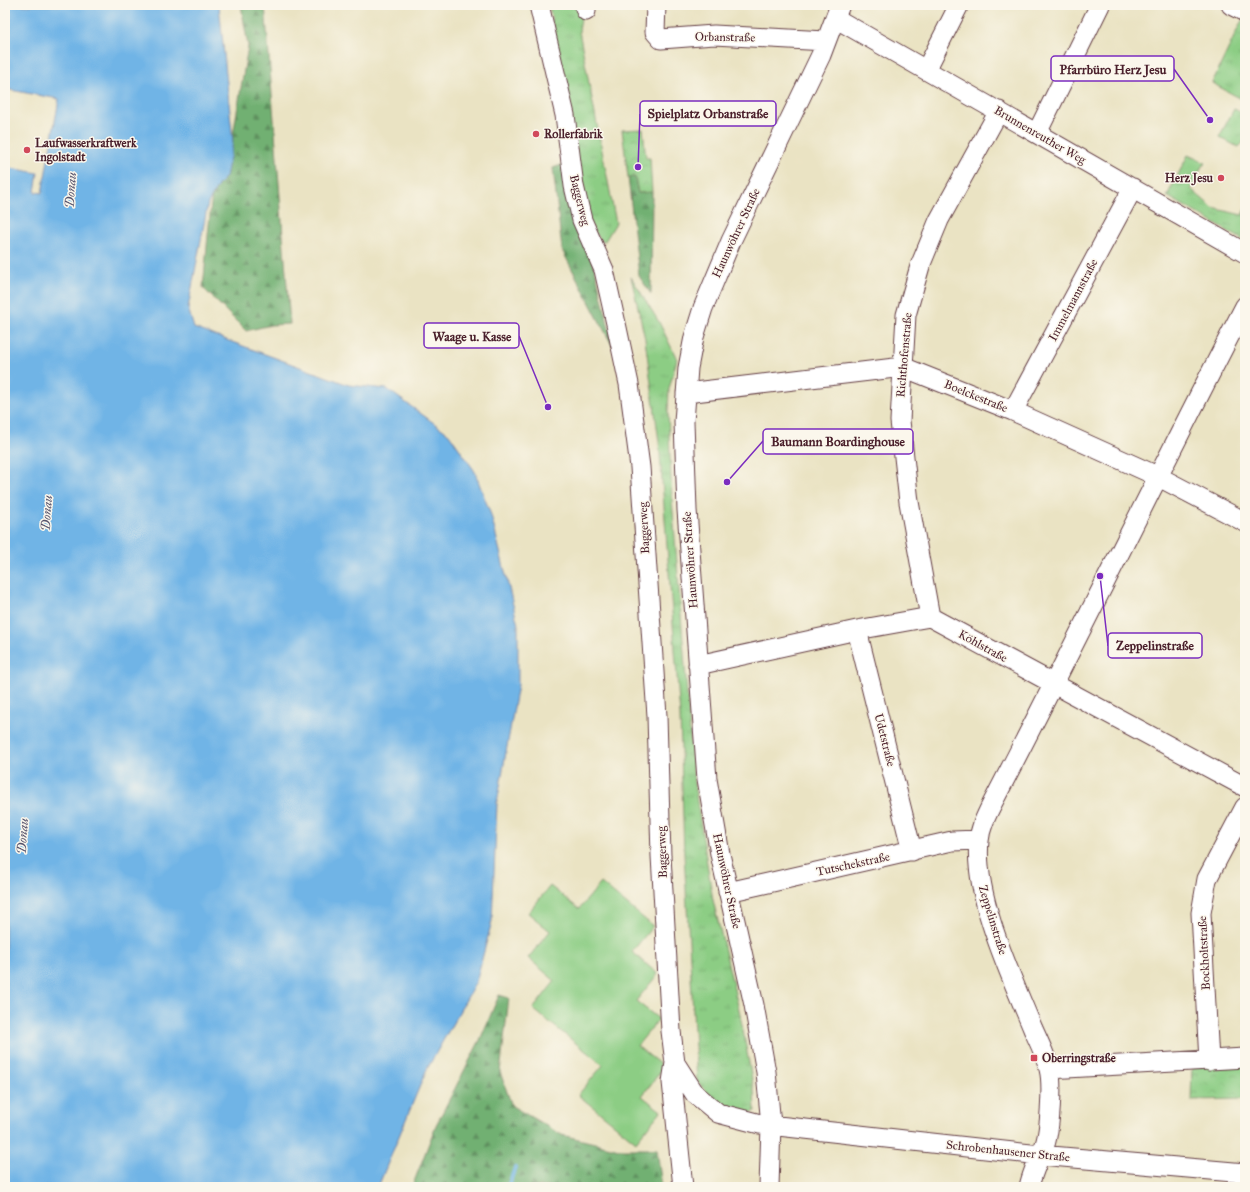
<svg xmlns="http://www.w3.org/2000/svg" width="1250" height="1192" font-family="'IM FELL Great Primer',serif">
  <style>
    .grass { fill: url(#grass-tufts); stroke: #6b7658 }
    .forest { fill: url(#forest-firs); stroke: #5e684e }
    .park { fill: url(#park-crowns); stroke: #6b7658 }
    .pitch { fill: #8ccd84; stroke: #6b7658 }
    .water { fill: #70b4e6; stroke: #5d6a88 }
    .lines { fill: none; stroke-linecap: round; stroke-linejoin: round }
    .stream { stroke: #70b4e6; stroke-width: 4 }
    .minor-casing { stroke: #623c42; stroke-width: 21 }
    .minor { stroke: #fff; stroke-width: 19 }
    .poi-dot { fill: #d1495b; stroke: #fbf7ec; stroke-width: 1.5 }
    .labels { text-anchor: middle; dominant-baseline: central; stroke-width: 3; stroke-linejoin: round; paint-order: stroke }
    .street-label { font-size: 12px; fill: #4a1f2b; stroke: #fbf7ec }
    .poi-label { font-size: 12px; font-weight: bold; fill: #4a1f2b; stroke: #fbf7ec; text-anchor: start }
    .water-label { font-size: 13px; font-style: italic; fill: #57536c; stroke: #fbf7ec }
    .leader { fill: none; stroke: #7b2cbf; stroke-width: 1.5 }
    .callout-dot { fill: #7b2cbf; stroke: #fbf7ec; stroke-width: 1.5 }
    .callout { fill: #fbf7ec; stroke: #7b2cbf; stroke-width: 1.5 }
    .callout-label { font-size: 13px; text-anchor: middle; font-weight: bold; fill: #4a1f2b }
  </style>
  <defs>
    <pattern id="grass-tufts" width="24" height="20" patternUnits="userSpaceOnUse"><rect width="24" height="20" fill="#8ccd84"/><path d="M3 7l-1-3M5 7V3M7 7l1-3M15 17l-1-3M17 17v-4M19 17l1-3" fill="none" stroke="#7ab072"/></pattern>
    <pattern id="forest-firs" width="22" height="20" patternUnits="userSpaceOnUse"><rect width="22" height="20" fill="#71b072"/><path d="M5 1l3.5 6h-7zM16 11l3.5 6h-7z" fill="#5f8f5e"/></pattern>
    <pattern id="park-crowns" width="20" height="18" patternUnits="userSpaceOnUse"><rect width="20" height="18" fill="#8ccd84"/><path d="M2 6a3 3 0 1 1 6 0M12 15a3 3 0 1 1 6 0" fill="none" stroke="#7ab072"/></pattern>
  </defs>
  <rect width="100%" height="100%" fill="#fbf7ec"/>
  <filter id="ink" filterUnits="userSpaceOnUse"><feTurbulence type="fractalNoise" baseFrequency=".025" numOctaves="2"/><feDisplacementMap in="SourceGraphic" scale="8" xChannelSelector="R" yChannelSelector="G"/><feConvolveMatrix kernelMatrix="1 2 1 2 8 2 1 2 1" color-interpolation-filters="sRGB"/></filter>
  <filter id="wash" filterUnits="userSpaceOnUse"><feTurbulence type="fractalNoise" baseFrequency=".012" numOctaves="4" result="noise"/><feDisplacementMap in="SourceGraphic" scale="16" xChannelSelector="R" yChannelSelector="G"/><feGaussianBlur stdDeviation="0.9" result="paint"/><feColorMatrix in="noise" values="0 0 0 0 0 0 0 0 0 0 0 0 0 0 0 0 0 1.4 0 .05"/><feComposite in="paint" operator="in"/></filter>
  <g filter="url(#wash)">
    <rect width="100%" height="100%" fill="#eae3c3"/>
    <path class="grass" d="M549,5H577L582,13L579,31L616,223L605,241H601L588,222Z
      M1242,20L1245,21V101L1212,83Z
      M1234,109L1245,114C1245,125 1249,142 1238,147L1219,137Z
      M1188,155L1206,163L1202,166L1191,189L1213,208L1242,215L1245,209V241L1167,196Z
      M631,277L659,322L677,359L669,389L668,412L672,499L694,783L713,900L740,1014L754,1090L755,1111L743,1116L722,1107L697,1082L684,855L680,716L659,442L645,339Z"/>
    <path class="forest" d="M241,5H265L290,324L271,325L246,331L203,288L212,193L226,177L248,46Z
      M564,164L596,273L614,349L562,250L553,168Z
      M628,177H635L638,193L652,192L651,294L639,276Z
      M499,995L509,998L500,1072L512,1106L562,1135L619,1149H657L662,1187H412L436,1125L480,1040Z"/>
    <path class="park" d="M643,129L646,158H650L652,192L638,193L635,177H628L622,130Z
      M1245,1063V1099L1191,1100L1192,1067Z"/>
    <path class="pitch" d="M601,883L653,926L632,952L658,974L636,1001L659,1019L637,1046L664,1067L642,1096L661,1111L636,1142L578,1095L603,1065L533,1009L555,981L528,958L550,931L528,913L550,886L579,909Z"/>
    <path class="water" d="M5,5H219L233,142L226,177L219,184L208,203L188,308L194,328L349,385L387,389L449,434L474,470L491,515L518,625V685L497,803L492,921L476,982L426,1071L378,1187H121L104,1185L101,1187H5V167L38,173L35,192L42,193L59,99L5,89Z"/>
    <g class="lines">
      <path class="stream" d="M508,1187L515,1168"/>
    </g>
  </g>
  <g filter="url(#ink)">
    <g class="lines">
      <g class="minor-casing">
        <path id="minor" d="M539,5L565,115L574,186L582,220L604,270L617,328L629,384L640,467L657,716L661,856L671,1031L675,1063L695,1094L718,1113L760,1124L1040,1155L1245,1173
          M584,5L586,11
          M656,5L655,32L661,39L714,35L826,41
          M1231,5L1245,12
          M835,18L1245,253
          M926,70L959,5
          M1037,133L1100,5
          M686,393L903,367L1013,411L1157,476L1245,522
          M1013,411L1133,188
          M930,617L909,502L900,421L906,315L920,266L939,220L999,111
          M857,630L912,851
          M698,665L857,630L930,617L1245,787
          M728,892L952,841L979,840
          M1209,1061L1201,913L1207,879L1245,807
          M675,1063L672,1082L683,1187
          M1049,1069L1245,1058
          M769,1187L771,1125L766,1072L754,1005L720,854L707,779L687,510L684,422L688,368L694,337L703,308L731,241L821,55L840,5
          M1029,1187C1032,1173 1038,1160 1044,1147C1050,1133 1053,1084 1049,1069C1046,1056 1039,1042 1033,1029C1012,978 973,896 979,841C980,828 986,816 992,804C1078,639 1159,472 1245,306"/>
      </g>
      <use href="#minor" class="minor"/>
    </g>
  </g>
  <g class="poi-dot">
    <circle cx="536" cy="134" r="4"/>
    <circle cx="27" cy="150" r="4"/>
    <circle cx="1221" cy="178" r="4"/>
    <rect x="1030" y="1054" width="8" height="8" rx="2"/>
  </g>
  <g class="labels">
    <g class="street-label">
      <text transform="translate(725 37) rotate(1)">Orbanstraße</text>
      <text transform="translate(1040 135) rotate(30)">Brunnenreuther Weg</text>
      <text transform="translate(580 200) rotate(76)">Baggerweg</text>
      <text transform="translate(736 233) rotate(-65)">Haunwöhrer Straße</text>
      <text transform="translate(1073 300) rotate(-62)">Immelmannstraße</text>
      <text transform="translate(904 355) rotate(-85)">Richthofenstraße</text>
      <text transform="translate(976 396) rotate(22)">Boelckestraße</text>
      <text transform="translate(644 528) rotate(-93)">Baggerweg</text>
      <text transform="translate(690 560) rotate(-94)">Haunwöhrer Straße</text>
      <text transform="translate(983 646) rotate(29)">Köhlstraße</text>
      <text transform="translate(885 740) rotate(76)">Udetstraße</text>
      <text transform="translate(662 852) rotate(-92)">Baggerweg</text>
      <text transform="translate(853 864) rotate(-12)">Tutschekstraße</text>
      <text transform="translate(727 881) rotate(78)">Haunwöhrer Straße</text>
      <text transform="translate(993 920) rotate(73)">Zeppelinstraße</text>
      <text transform="translate(1204 953) rotate(-93)">Bockholtstraße</text>
      <text transform="translate(1008 1151) rotate(6)">Schrobenhausener Straße</text>
    </g>
    <g class="poi-label">
      <text x="544" y="134">Rollerfabrik</text>
      <text x="35" y="143">Laufwasserkraftwerk<tspan x="35" dy="14">Ingolstadt</tspan></text>
      <text x="1213" y="178" text-anchor="end">Herz Jesu</text>
      <text x="1042" y="1058">Oberringstraße</text>
    </g>
    <g class="water-label">
      <text transform="translate(71 190) rotate(-86)">Donau</text>
      <text transform="translate(47 513) rotate(-86)">Donau</text>
      <text transform="translate(23 836) rotate(-86)">Donau</text>
    </g>
  </g>
  <path class="leader" d="M1210 120L1174 69M638 167L640 114M548 407L519 336M727 482L763 441M1100 576L1108 646"/>
  <g class="callout-dot">
    <circle cx="1210" cy="120" r="4"/>
    <circle cx="638" cy="167" r="4"/>
    <circle cx="548" cy="407" r="4"/>
    <circle cx="727" cy="482" r="4"/>
    <circle cx="1100" cy="576" r="4"/>
  </g>
  <g class="callout">
    <rect x="1051" y="56" width="123" height="25" rx="4"/>
    <rect x="640" y="101" width="136" height="25" rx="4"/>
    <rect x="424" y="323" width="95" height="25" rx="4"/>
    <rect x="763" y="429" width="150" height="25" rx="4"/>
    <rect x="1108" y="633" width="94" height="25" rx="4"/>
  </g>
  <g class="callout-label">
    <text x="1113" y="74">Pfarrbüro Herz Jesu</text>
    <text x="708" y="118">Spielplatz Orbanstraße</text>
    <text x="472" y="341">Waage u. Kasse</text>
    <text x="838" y="446">Baumann Boardinghouse</text>
    <text x="1155" y="650">Zeppelinstraße</text>
  </g>
  <rect width="1250" height="1192" fill="none" stroke="#fbf7ec" stroke-width="20"/>
</svg>
